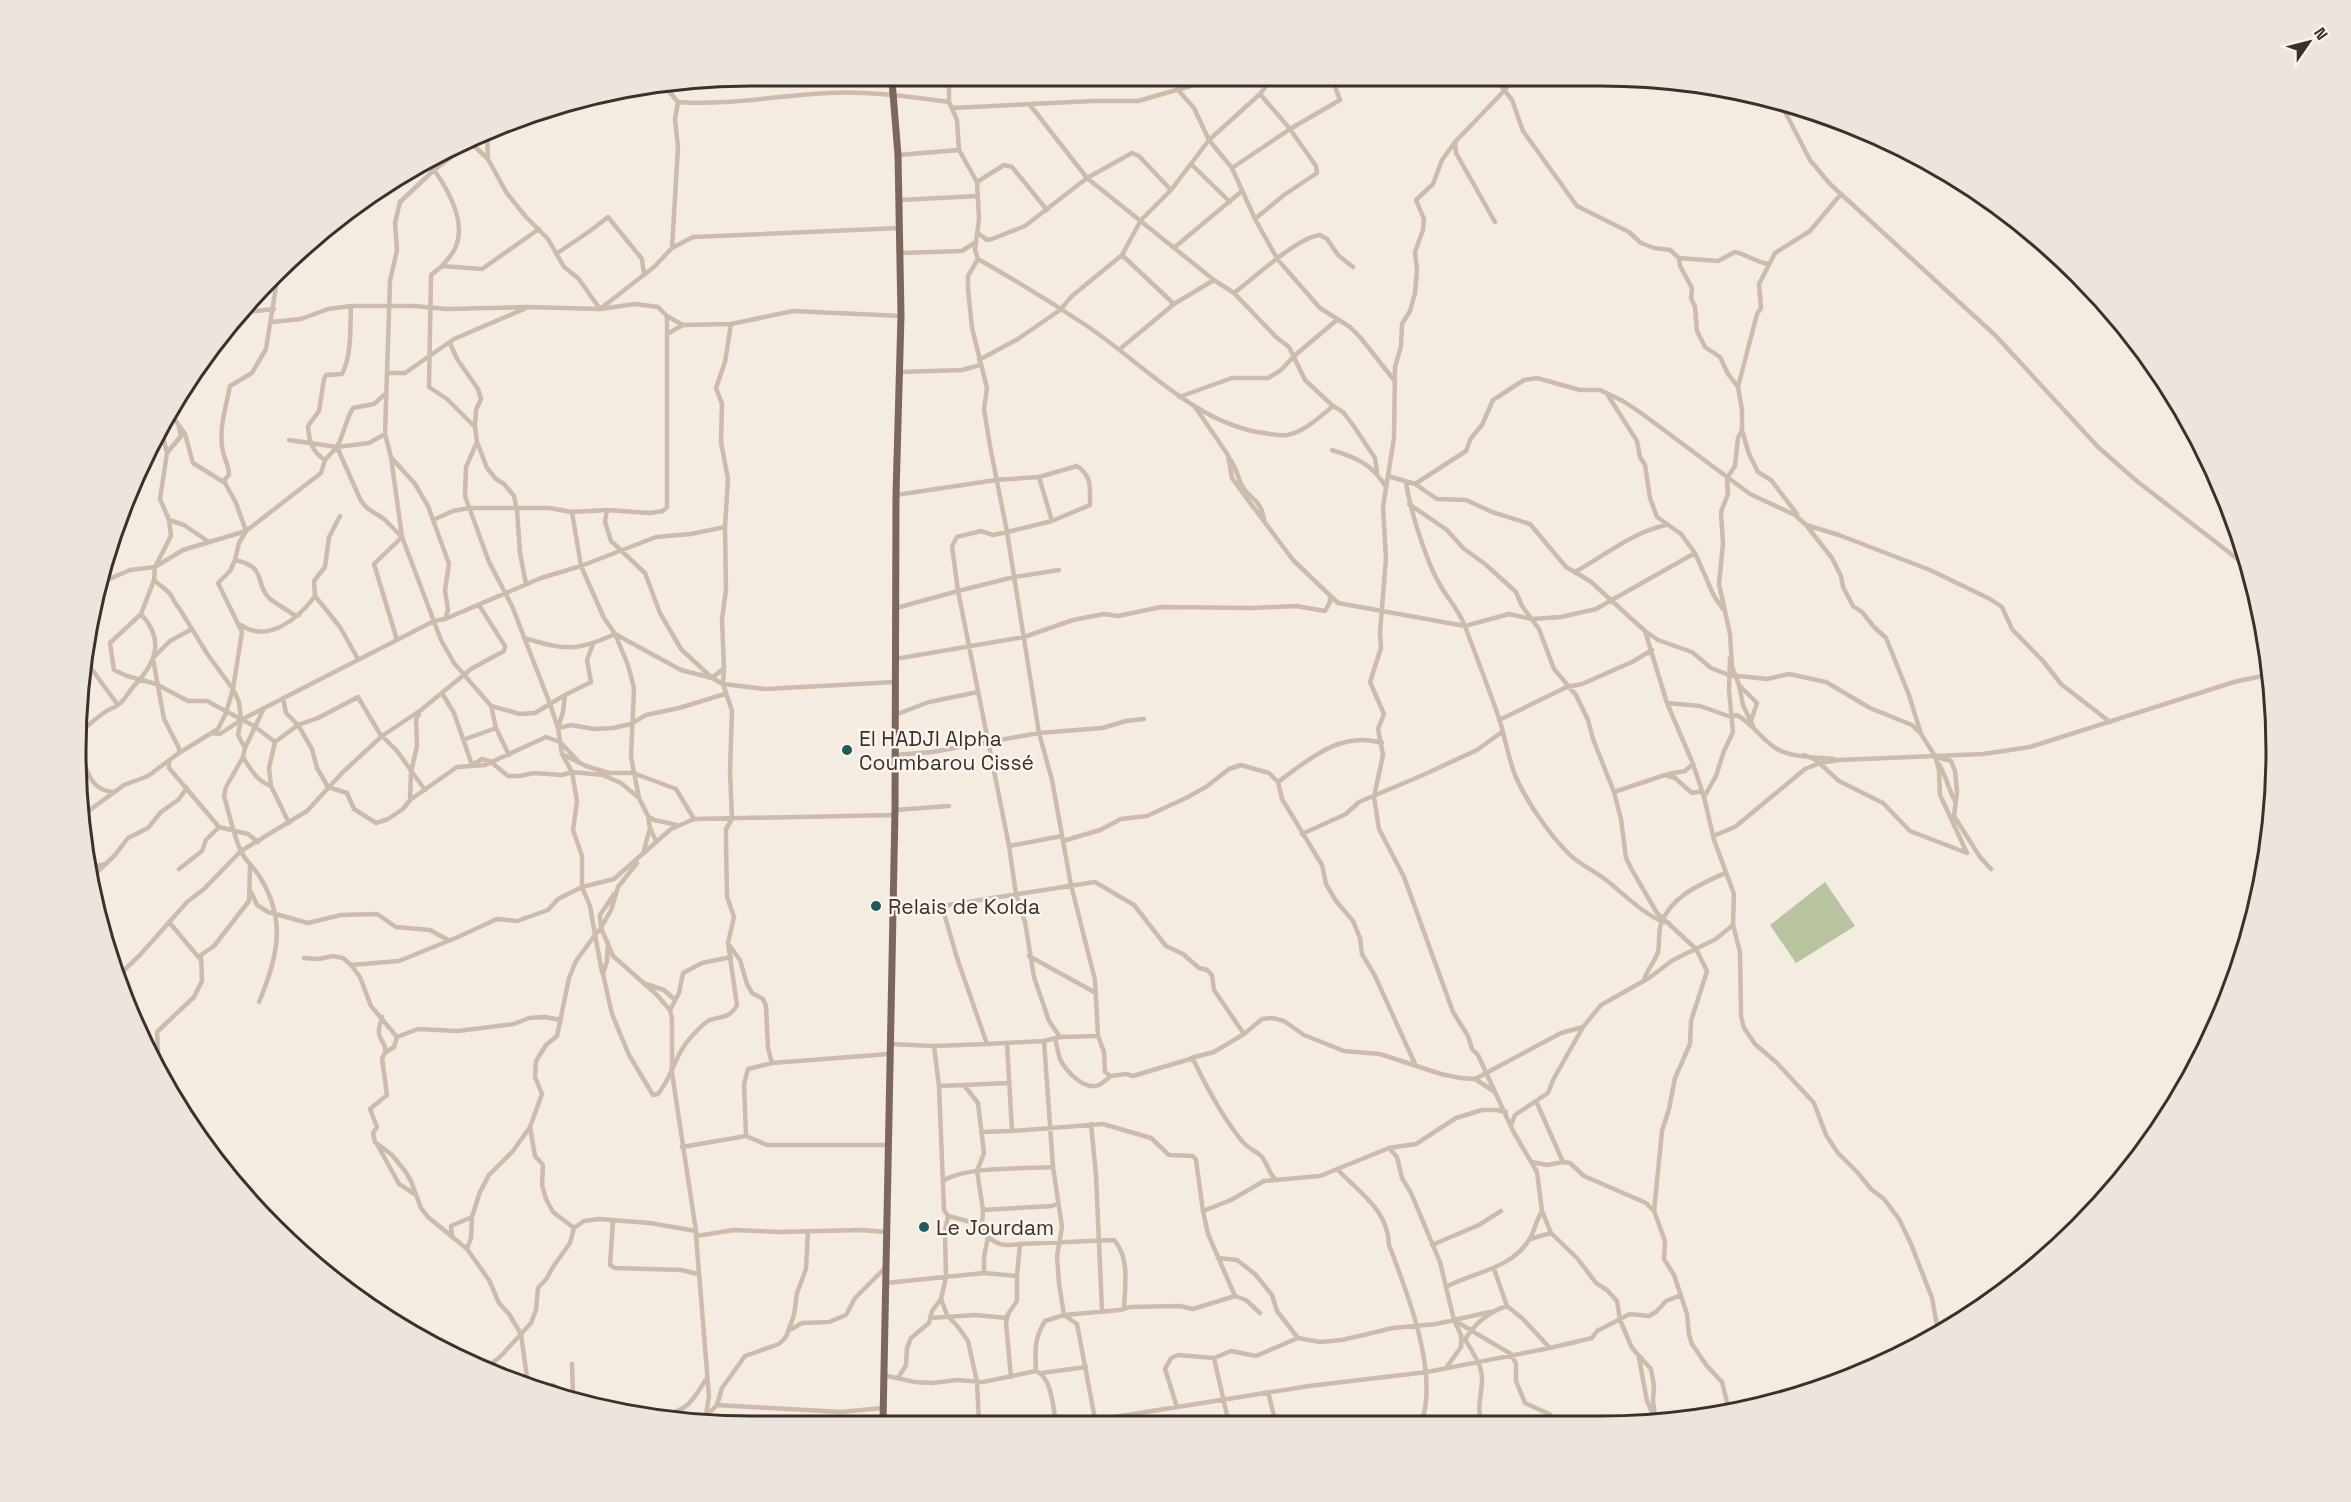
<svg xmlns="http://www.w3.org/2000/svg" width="2351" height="1502" font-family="'Space Grotesk',sans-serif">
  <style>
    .grass { fill: #b8c4a0 }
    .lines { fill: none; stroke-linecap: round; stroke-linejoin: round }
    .minor { stroke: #cdbbac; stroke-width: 4.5 }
    .primary { stroke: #7d675c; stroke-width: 7 }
    .poi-dot { fill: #1f5a5e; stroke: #fbf5ee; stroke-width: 2 }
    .labels { text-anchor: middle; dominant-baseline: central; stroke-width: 5; stroke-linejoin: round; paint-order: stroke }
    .poi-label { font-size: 21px; fill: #3b302b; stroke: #fbf5ee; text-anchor: start }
    .rim { fill: none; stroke: #3b302b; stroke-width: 3 }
  </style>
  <rect width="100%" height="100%" fill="#f4ebe1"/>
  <path class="grass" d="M1825,882L1855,926L1796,963L1770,925Z"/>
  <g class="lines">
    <path class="minor" d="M660,81L678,102L675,119L678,147L672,248
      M949,81V102L957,120L959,150L977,182L979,219L975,250L978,259C1015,280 1051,302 1087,326C1142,363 1196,424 1264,433C1271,434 1280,436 1287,435C1304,432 1320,417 1333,406
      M1497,81L1512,100L1523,131L1577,206L1629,232L1641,243L1654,248L1670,250L1679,258L1680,266L1692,288L1691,298L1695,307L1697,331L1705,347L1720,357L1728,374L1738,387
      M1511,81L1505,90L1455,142L1442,160L1433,184L1416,200L1424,219L1423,230L1415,252L1417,270L1415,293L1410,311L1402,324L1401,346L1395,367L1394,438L1383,507L1386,558L1380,633L1381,648L1370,682L1384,714L1378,729L1383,755L1374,797L1379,829L1404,877L1453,1012L1468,1036L1472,1049L1478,1055L1513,1131L1537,1172L1542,1211L1551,1233L1577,1258L1596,1283L1607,1290L1617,1301L1620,1320L1632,1348L1651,1369L1654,1386L1653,1401L1656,1424
      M1179,91L1194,108L1209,140L1232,168L1255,219L1278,260L1320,308L1350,327L1360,337L1394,380
      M678,102C729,106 779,95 830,93C870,91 910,97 949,102
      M1030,105L1087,178L1214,280L1234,293L1276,337L1289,347L1305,380L1333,406L1343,412L1353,425L1375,458L1377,472
      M1782,106L1810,160L1830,184L1995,335L2098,447L2138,482L2248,567
      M952,108L1093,101H1138L1208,81
      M487,134L488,159
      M1455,142L1456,153L1495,222
      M898,155L959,150
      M429,163C444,183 467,219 456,246C454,253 447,260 442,266
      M1191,164L1230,202
      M1232,168L1290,129L1340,100L1333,81
      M977,182L1004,165L1012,167L1047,210
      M900,200L978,196
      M1255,219L1284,195L1317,173L1316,166L1290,129L1260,94
      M978,233L987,240L992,239L1025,226L1087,178L1132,153L1139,156L1171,190
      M1175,247L1242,191
      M900,253L962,251L976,242
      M556,254L590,231L608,217L642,259L644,275
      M1122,255L1174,304
      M1679,258L1718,261L1735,252C1749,255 1754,262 1769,264
      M978,259L968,276V289L972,328L987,388L984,409L990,446L1007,532L1039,733L1052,780L1071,885L1095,980L1098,1036L1104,1052L1105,1072L1111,1076L1126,1074L1133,1076L1190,1059L1194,1061C1207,1088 1223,1118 1242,1141C1247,1148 1255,1150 1261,1156C1267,1162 1267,1170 1275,1179
      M1234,293C1254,278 1298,237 1320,235L1327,239L1338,255L1353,267
      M238,313L274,309
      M272,322L301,319L328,309L351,306H414L447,309L527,307L600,309L654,267L672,248L693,237L900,228
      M731,324L793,311L901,316
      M667,334L683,325L667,316
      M450,343L457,359L478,389L481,399L476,410L475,427L477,442L487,468L496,479L504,484L514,496L517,510L520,553L526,584
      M1120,349L1174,304L1214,280
      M979,360L1018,339L1060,310L1072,296L1122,255L1141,220L1171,190L1209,140L1260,94L1270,81
      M900,372L962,370L980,365
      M388,373H405L454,339L524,309
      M384,395L374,404L353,408C346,419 344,434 337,447L361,501L367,508L384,519L402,537
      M1179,397L1232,378H1268L1281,370L1294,356L1337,320
      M1195,407L1228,455L1232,478L1245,496L1293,560L1338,603L1465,626L1509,614L1532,619L1561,617L1596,609L1695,553L1681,534L1657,517L1650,498L1645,465L1640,457L1637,441L1607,394
      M168,410L185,434L193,463L225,483L236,503L246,531
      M160,425L167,453
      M475,427L447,399L429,387L431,275L442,266L482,269L539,229
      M179,428L181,436L167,453L160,499L169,520L171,536L155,567L154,580L141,614L110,643L114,670L127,676L156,684L188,701H207L254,726L275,742
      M1742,430L1738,438L1735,466L1727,478L1728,494L1721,512L1723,544L1719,584L1730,634L1732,667L1739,685L1743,705L1753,726
      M385,434L391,457L402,537L441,640L454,663L491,706L520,714L535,713L565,695
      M289,440L337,447
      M477,442L466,467L465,496L489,562L512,606L550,704L558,728L562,754L572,772L577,801L573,830L582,856V887L590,906L595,935L576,961L569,978L557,1036L546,1045L536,1061L535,1077L542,1094L530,1127L535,1156L543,1165L542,1185L546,1199L553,1212L574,1228
      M1332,450C1357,458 1372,464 1386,487
      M391,457L415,484L428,506L449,564L445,590L448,610L445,619
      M1229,458C1236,467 1237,474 1241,484C1248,499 1260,497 1264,519
      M325,460C312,452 309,441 308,426L319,411L324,379L326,375L342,374C352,355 350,327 351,306
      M1388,476L1415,484L1437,499L1466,500L1492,512L1530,524L1566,567L1590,581L1645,631L1667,703L1693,764L1704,797L1714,840L1734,894L1733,925L1740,952L1741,1016L1744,1028L1755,1044L1777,1063L1814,1103L1826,1135L1838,1153L1858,1173L1871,1189L1884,1199L1899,1219L1911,1244L1932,1298L1938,1331
      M1039,477L1052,521
      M1406,482C1410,510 1426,561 1440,585C1448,599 1458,609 1464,624C1476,655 1488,687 1499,718C1505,737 1508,757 1515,775C1526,801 1549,834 1569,854C1580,865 1597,872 1610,883C1623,894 1653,922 1669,923
      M225,483V479L229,475C229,466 225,460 223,452C218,430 226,407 230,386L252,373L266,349L279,268
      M1415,484L1466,451L1471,438L1482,425L1493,400L1524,380L1537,378L1580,390H1600L1623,401L1641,413L1750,494L1795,515L1806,525L1839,535L1930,570L1990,599L2002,607L2012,629L2043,661L2061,684L2110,722
      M896,495L996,480L1039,477L1077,466C1092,476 1090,487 1090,505L1052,521L1007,532L993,535L981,531L957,537L952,546L958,591L1014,577L1059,570
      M1409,504L1447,530L1463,548L1485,564L1516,592L1522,606L1539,629L1554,669L1576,695L1588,720L1593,739L1614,792L1621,819L1626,858L1632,870L1657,913L1696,949L1707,971L1691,1021L1690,1044L1675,1078L1669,1109L1662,1131L1654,1211
      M607,510L605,522L611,541L645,573L660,613L681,649L712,678L723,684L765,689L895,682
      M572,512L581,566L604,618L615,634L628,665L634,688L631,757L639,798
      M1797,514L1771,480L1758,472L1749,454L1742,430V410L1738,387L1757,314L1761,308L1759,284L1775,253L1810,231L1841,194
      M169,520L184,525L209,542
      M433,520L453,511L469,508H549L572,512L607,510L650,513L663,511L667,507V316L658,307L635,304L600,309L578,278L564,267L548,239L526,217L506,192L488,159L470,142
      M1806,525L1832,558L1841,576L1843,587L1853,606L1862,612L1874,627L1886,638L1909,695L1921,734L1935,756L1939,770L1940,795L1967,853
      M1695,553L1714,596L1723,609
      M1575,572C1604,556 1633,532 1666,525
      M154,580C159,585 166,589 170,594C174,599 174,603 179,608L208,655L233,689L239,702L241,720L238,735L245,748L243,757L226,787L224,796C230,815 233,836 242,853C247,863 256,869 261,879C287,922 277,959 259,1002
      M98,581H105L130,570L155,567L183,550L246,531
      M315,596L340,627L358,659
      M896,608L958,591L1009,846L1016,894L1025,922L1034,977L1049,1021L1060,1037
      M299,615H294C286,609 276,604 269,598C254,583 268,567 235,560L239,543L246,531L321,473L325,460L337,447L369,443L385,434L390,281L397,250L395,223L400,202L434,170L473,141
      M241,625C268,644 299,618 315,596L314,581L325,567L329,537L340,516
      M1645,631L1658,640L1692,652L1711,668L1729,675L1767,679L1789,674L1826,682L1870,708L1912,725L1918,731
      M615,634L681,670L712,678L724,668
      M524,638C565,650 576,652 615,634
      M397,640L374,564L402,537
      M155,656L170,641L192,629
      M84,659L118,705
      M895,659L1024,637L1073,620L1104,614L1118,616L1161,607L1252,608L1296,606L1325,611L1330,602V597
      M1739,685L1757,703L1751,721
      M442,693L454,713L472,765L482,759L491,762L508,776H520L534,773L562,775L572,772L603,775L621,783L639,798L648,816L654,820L677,825
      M283,698L286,713L298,725L312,749L317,768L328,787L347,793L354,809L376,823L388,819L403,809L410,800L457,767L485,765L546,737L560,742L578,761
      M1667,703L1700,706L1731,717L1737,715C1753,724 1762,740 1777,749C1793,758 1816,757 1834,759
      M491,706L496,728L509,755
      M895,715L929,702L978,692
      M1499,720L1567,687L1582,684L1632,662L1652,650
      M558,728L571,725L594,729L613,728L631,724L646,715L679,708L725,694
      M558,728L563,712L565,695L591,682L587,660L593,644
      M212,733L220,734L241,720L434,621L445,619L541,578L581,566L656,537L691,534L725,527
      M76,736C85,728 95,719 105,712C109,709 114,708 118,705C124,701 128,693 133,687C155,664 166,641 141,614
      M463,740L496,728
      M76,742C86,763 87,792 115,792
      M245,748L263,710
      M179,753L218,729L226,713L233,689L242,632L218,583L230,571L235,560
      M562,754L586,766L609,773H633L676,789L694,819
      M894,755L932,752L1039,733L1102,728L1126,721L1144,719
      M1804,755L1816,760L1839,781L1883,803L1910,831L1967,853
      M243,757C251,770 257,781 271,786L289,823
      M1937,757L1951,761L1955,771L1957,792L1954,816L1980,857L1991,869
      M169,760V768L219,827L248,834L258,842
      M1938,763C1946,774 1948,789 1955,801
      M1668,774L1685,771L1693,764
      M1278,782C1308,760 1341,730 1382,743
      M271,786L269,768L275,742L298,725L318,718L358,697L380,734L397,751L425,790
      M1614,792L1665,775L1675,778L1692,793L1702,791
      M1704,797L1716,776L1724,751L1733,732L1729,690L1730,658
      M410,800L411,772L417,746L416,719L419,714
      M895,810L949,806
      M83,815L124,785L148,776L179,753V748L164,719L153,659
      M648,816L650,828L656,841
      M1302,834L1346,814L1359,802L1423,775L1477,750L1502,732
      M1713,836L1735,827L1805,769L1820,763L1839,760L1983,754L2030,747L2234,682L2271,674
      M1063,841L1100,830L1121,819L1147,816L1186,798L1206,787L1229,769L1241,765L1269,773L1278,782L1282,799L1322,865L1326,884L1336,901L1353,921L1360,938L1362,954L1375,976L1415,1064
      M1009,846L1062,836
      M644,850L650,828
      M637,863L618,887L611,910L601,928L613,956L656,994L670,1010L672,1019V1073L696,1231
      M90,868L105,864
      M179,869L202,851L206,840L219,827
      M92,877L115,855L128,838L148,828L161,812L178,800L187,788
      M251,892L257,905L268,912L308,923L341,915L377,914L396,927L430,930L448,940
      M942,906L957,958L987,1044
      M893,907L942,906L1095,882L1134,905L1166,946L1183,954L1199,968L1207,970L1212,975L1214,990L1244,1034
      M169,922L200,959
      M608,943L607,961L603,974L612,1014L629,1055L653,1095L658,1094C673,1076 675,1053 692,1036C697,1031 703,1023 710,1020C723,1016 730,1018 737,1005L728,943L734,917L727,897L726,842V829L732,819L730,771L732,711L723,684L724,668L722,619L726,590L725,527L728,479L721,442L722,404L716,388L725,362L731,324L683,325
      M729,945L740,960L747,984L752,993L763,999L766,1006L768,1048L772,1063
      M1029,956L1094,992
      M304,958L319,959L333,956L343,958L351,965L360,977L371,1006L397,1037
      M351,965L399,961L458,937L497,919L517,921L548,910L558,899L582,887L614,879L671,829L694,819L895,815
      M602,972L595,935L601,928L600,915L614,894
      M117,977L140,955L187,902L204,889L241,851L307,811L343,772L382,736L421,710L471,669L504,651L505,646L479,605
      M1644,981C1646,970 1655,962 1658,952C1660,943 1658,932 1661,924C1671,896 1701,884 1725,873
      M646,984L664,990L675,1000
      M670,1010L679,993L683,973L702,963L731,957
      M382,1017C381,1022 378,1029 379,1034C382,1045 390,1047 382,1058L387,1095L370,1109L377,1127L373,1133L375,1142L392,1155L405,1171L411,1181L421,1208L428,1217L467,1249L489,1280L499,1303L509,1314L521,1334L528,1385
      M397,1037L418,1029L458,1031L514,1024L529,1018L545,1017L561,1020
      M1055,1039C1057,1046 1058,1053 1060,1059C1066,1071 1084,1091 1099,1085C1103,1083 1107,1079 1111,1076
      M1044,1041L1053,1167L1062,1227L1057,1256L1059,1283L1064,1315L1077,1324L1095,1419
      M1007,1043L1012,1131L1103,1124L1151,1138L1169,1155L1193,1156L1196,1160L1203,1211
      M890,1044L934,1046L987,1044L1044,1041L1060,1037L1098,1036
      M934,1046L939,1086L964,1085L978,1103L984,1153L977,1171L983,1210L1052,1206L1057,1204
      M386,1052L394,1047L397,1037
      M1191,1058L1214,1052L1244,1034L1262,1019L1273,1018L1284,1021L1304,1035L1344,1051L1380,1054L1441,1074L1460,1078L1475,1079L1495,1092
      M159,1075L157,1032L194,997L202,981L201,955L214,946L249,901L250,867
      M1475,1079L1561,1033L1583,1027
      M964,1085L1008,1083
      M1536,1101L1563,1162
      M1091,1124L1096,1175L1102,1311
      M1511,1125L1515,1115L1548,1093L1553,1080L1583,1027L1601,1005L1649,978L1673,960L1716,939L1733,925
      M981,1132L1012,1131
      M746,1136L767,1145H889
      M377,1144L399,1184L416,1195
      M682,1147L746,1136L744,1084L748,1069L772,1063L889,1054
      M1389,1148L1397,1157L1402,1178L1411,1193L1440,1262L1454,1320L1461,1335V1347L1446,1368
      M1532,1162L1547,1165L1563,1162L1570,1163L1584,1176L1646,1203L1654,1211L1665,1241L1664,1259L1674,1275L1687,1314L1689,1335L1692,1344L1707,1366L1722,1382L1728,1406L1732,1411
      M1337,1169C1360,1193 1388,1210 1389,1245C1407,1292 1437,1368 1423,1417L1383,1424
      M943,1181C966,1166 1024,1169 1053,1167
      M983,1210L982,1225L988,1237L984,1257V1273
      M948,1216L982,1225
      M613,1221L610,1265L615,1268L681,1270L698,1274
      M452,1235L451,1226L472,1217L480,1192L489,1175L513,1151L530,1127
      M696,1236L709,1396L705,1421
      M988,1237C999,1246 1006,1246 1020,1244
      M1530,1239L1551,1233
      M1432,1245L1479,1225L1501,1211
      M467,1249L471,1238L472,1217
      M1218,1258L1237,1260L1255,1274L1272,1295L1277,1311L1298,1338
      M1494,1269L1507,1306L1523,1319L1550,1348
      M1017,1276L1020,1244L1114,1240C1130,1258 1125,1285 1124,1309
      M886,1283L984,1273L1017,1276V1301L1008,1314L1006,1323L1011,1377
      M1446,1287C1474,1272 1511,1269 1529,1240C1535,1231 1536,1220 1542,1211
      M941,1299L947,1315L959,1328L968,1341L977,1382L979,1423
      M1260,1313L1246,1300L1235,1296L1208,1234L1203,1211L1231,1200L1264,1181L1320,1176L1389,1148L1416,1144L1456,1118L1482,1110H1497L1506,1112
      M930,1318L975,1315L1007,1318
      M1457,1322L1511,1354L1516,1364V1381L1525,1403L1549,1414L1562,1425
      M788,1331L802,1323L829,1322L846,1315L855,1298L885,1268
      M1465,1339C1471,1350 1482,1365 1482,1378C1482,1395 1476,1409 1482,1425
      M1464,1341C1474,1324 1488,1312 1507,1306
      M1214,1358L1229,1424
      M1639,1358L1647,1401L1653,1414
      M572,1364L573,1397
      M483,1370L500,1357L531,1323L536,1310L538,1288L547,1278L553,1267L570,1243L574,1228L584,1221L599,1219L650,1223L696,1231V1236L734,1230L779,1232L861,1230L887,1232
      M1036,1371C1035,1350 1034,1339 1045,1321L1064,1315L1120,1310L1130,1307L1180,1306L1193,1309L1235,1296
      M1042,1373L1086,1367
      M883,1375L915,1382L932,1383L957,1380L983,1382L1036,1371C1052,1377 1053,1408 1056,1423
      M898,1378L906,1365L907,1348L911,1338L929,1323L932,1311L941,1299L946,1277L945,1231L948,1216L944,1210L939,1086
      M536,1387L553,1385L566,1395
      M1268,1392L1276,1424
      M717,1405L841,1412L883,1408
      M1177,1407L1165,1369L1171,1358L1178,1355L1214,1358L1231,1351L1256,1356L1298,1338L1320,1342L1342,1340L1393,1328L1436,1324L1490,1312
      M629,1412L654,1418
      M706,1416L717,1405L722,1388L745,1356L779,1344L786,1337L794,1315L797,1293L806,1269L808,1231
      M653,1419C689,1407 686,1411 707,1378
      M1077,1423L1309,1386L1427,1372L1550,1348L1592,1338L1597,1331L1630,1314L1649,1316L1656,1312L1666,1301L1681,1295
      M1360,1424H1378"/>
    <path class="primary" d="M883,1422L895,810L896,495L901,316L898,155L892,81"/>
  </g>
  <g class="poi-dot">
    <circle cx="847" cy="750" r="6"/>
    <circle cx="876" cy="906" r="6"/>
    <circle cx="924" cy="1227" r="6"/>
  </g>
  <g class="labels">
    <g class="poi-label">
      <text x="859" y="738">El HADJI Alpha<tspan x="859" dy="24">Coumbarou Cissé</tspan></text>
      <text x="888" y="906">Relais de Kolda</text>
      <text x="936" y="1227">Le Jourdam</text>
    </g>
  </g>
  <path d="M0 0H2351V1502H0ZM751 86H1601A665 665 0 0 1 2266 751V751A665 665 0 0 1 1601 1416H751A665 665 0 0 1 86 751V751A665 665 0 0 1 751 86Z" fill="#ece5de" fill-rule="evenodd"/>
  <path class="rim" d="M751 86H1601A665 665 0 0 1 2266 751V751A665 665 0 0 1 1601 1416H751A665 665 0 0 1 86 751V751A665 665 0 0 1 751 86Z"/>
  <g transform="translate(2309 42) rotate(55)" stroke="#fbf5ee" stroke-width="4.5" paint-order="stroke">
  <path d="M0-4.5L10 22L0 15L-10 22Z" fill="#3b302b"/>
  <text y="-9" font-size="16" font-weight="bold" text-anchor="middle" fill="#3b302b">N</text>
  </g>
</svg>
